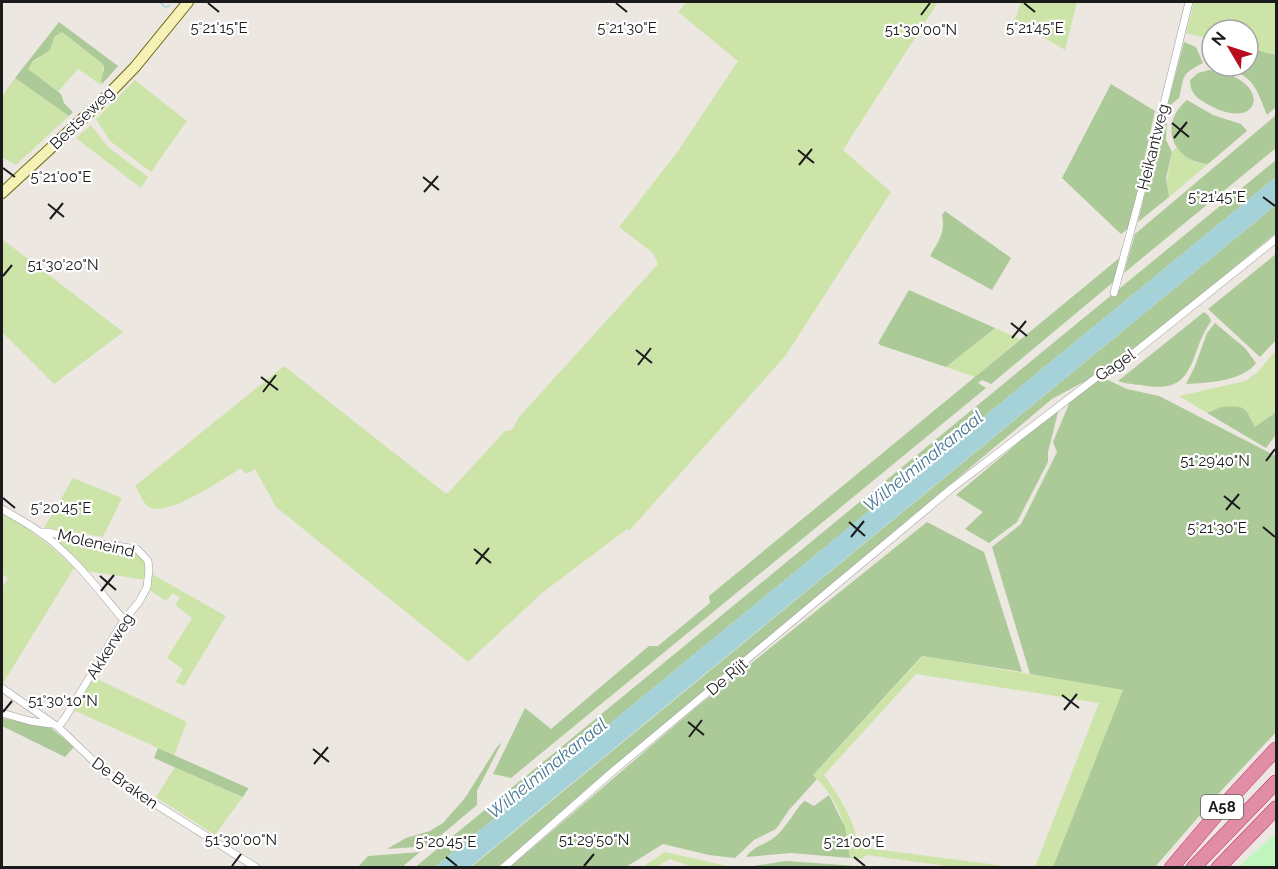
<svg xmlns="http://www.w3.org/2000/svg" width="1278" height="869" font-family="Raleway,sans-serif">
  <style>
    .grass { fill: #cde4a9 }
    .forest { fill: #acc998 }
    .park { fill: #c1f5bf }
    .water { fill: #a4d2d8 }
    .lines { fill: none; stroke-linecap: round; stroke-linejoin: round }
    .stream { stroke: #a4d2d8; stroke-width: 1.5 }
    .minor-casing { stroke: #9f9f9f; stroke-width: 8 }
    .secondary-casing { stroke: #69690b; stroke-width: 12 }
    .motorway-casing { stroke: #ca2e75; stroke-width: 15 }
    .minor { stroke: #fff; stroke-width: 7 }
    .secondary { stroke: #f5f1b7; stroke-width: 10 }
    .motorway { stroke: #e08da5; stroke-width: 14 }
    .ticks { fill: none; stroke: #1b1b1b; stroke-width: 2 }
    .labels { text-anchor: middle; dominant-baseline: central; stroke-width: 4.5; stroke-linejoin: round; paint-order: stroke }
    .shield { fill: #fff; stroke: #5f5f5f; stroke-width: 1.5 }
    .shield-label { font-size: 15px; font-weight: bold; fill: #1b1b1b }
    .street-label { font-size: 16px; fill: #1b1b1b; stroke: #fff }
    .water-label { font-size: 18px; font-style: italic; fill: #497895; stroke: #fff }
    .ticks-label { font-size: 15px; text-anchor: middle; fill: #1b1b1b; stroke: #fff; stroke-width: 4.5; stroke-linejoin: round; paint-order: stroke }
  </style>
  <rect width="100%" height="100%" fill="#ece7e1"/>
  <path class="grass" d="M686,2H938L843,150L891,192L786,355L629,531L627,529L542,593L468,662L276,507L255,469L246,474L241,468C223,479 171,515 151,508C144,506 139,492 135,486L284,366L445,493H448L505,431L512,430L519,417L658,264L653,253L619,227L678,151L738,61L678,12Z
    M1021,2H1077L1065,50L1015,20Z
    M1194,2H1276V55L1248,48V30H1212V40L1186,33Z
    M62,32L103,64V83L101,85L78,69L58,92L28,71L29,65L39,58L54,37Z
    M15,78L69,116L16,165L2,157V96Z
    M135,80L187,121L151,172L110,141L96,119Z
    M91,125L108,147L148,177L141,188L76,138Z
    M1176,148L1197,163L1208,164L1169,197C1164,180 1170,168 1172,152Z
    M2,239L123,332L54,384L2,332Z
    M995,328L1020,339L975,377L946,367Z
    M1274,352L1276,354V412L1255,427L1249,415L1212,410L1207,413L1179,396L1245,381L1258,372Z
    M73,478L122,498L103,537L74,532L71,535L44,528Z
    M2,511C28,528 52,546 74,568L2,685V588L8,578L2,574Z
    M50,536L134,552L145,560L146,580L87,571Z
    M152,574L226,616L184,686L176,682L183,669L167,658L192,618L175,605L180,598L173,593L166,601L148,589Z
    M923,656L1123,690L1053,867H1035L1099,703L916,674L824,775C840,798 854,819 859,847L1013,867H953L867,855L862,859L850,858C848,828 836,795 813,775Z
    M93,677L187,722L174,755L73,710Z
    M175,767L243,797L215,835L156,797Z
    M665,852L732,867H692L670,859L656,867L641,868Z"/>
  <path class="forest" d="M59,22L118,66L103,83L101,81L104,69L103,64L62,32L54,37L50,50L33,61L28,69L61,94L64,103L73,112L69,116L15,78Z
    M1184,42L1196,47L1203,63C1180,75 1185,75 1179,98L1168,107H1167Z
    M1248,48L1276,55V107L1267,115C1254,83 1254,76 1218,66H1248Z
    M1209,70C1273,77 1264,135 1209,105C1198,99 1190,94 1190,80L1198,73Z
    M1111,84L1155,111L1129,228L1121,234L1062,178Z
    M1187,100L1213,115L1241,124L1247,131L1208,164C1172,161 1158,124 1187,100Z
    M1164,114L1167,118L1166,140L1172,152L1166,178L1169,197L1138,222Z
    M1276,115V148L1124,273L1135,234Z
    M1276,160V177L435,867L414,868Z
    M1276,205V233L1115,365L1052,399L588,788L498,867L470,868Z
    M945,211L1011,258L992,290L930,256C938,242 946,232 942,215Z
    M1276,254V340L1260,357L1208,309Z
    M1123,255L1117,279L991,384L982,380L978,383L986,388L511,778L493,774L525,708L551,729L649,646H658L710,603L709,596Z
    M909,290L995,328L946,367L880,345L878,343Z
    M1204,312L1209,316L1211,321C1187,356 1198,396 1141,385C1133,384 1126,384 1118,381Z
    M1215,323L1245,348L1256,363C1243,381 1208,383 1186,384L1195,366L1207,333Z
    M1094,379L1108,380L1127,389L1159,396L1276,456V732L1220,792L1155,867H1053L1123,690L1030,674L992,547L1021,524L1057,452L1053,442L1069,404L1072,398Z
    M1221,407C1245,406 1244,405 1255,427L1276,412L1275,436L1266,448L1207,413Z
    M1059,408L1048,452V462L1017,522L989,543L965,529L983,512L956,495Z
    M927,522L984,552L1022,672L922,656L813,775L817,779L789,810L776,829L754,840L735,858L709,855L663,844L626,867L509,868L693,710Z
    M2,718L51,728L74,747L65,757L2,726Z
    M502,742L477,791V805L428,846L387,849L406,838L430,831L443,823L465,798L497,747Z
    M158,748L248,788V789L243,797L165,763L154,758Z
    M829,795L845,827L850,858L791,853L746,857C755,845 765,845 775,837C786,828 793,813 803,802L805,801L814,806Z
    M420,852L402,867H358L368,856Z
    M786,861L870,867H731L753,866Z"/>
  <path class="park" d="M1276,833V867H1238Z"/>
  <path class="water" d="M1276,177V205L470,867H435Z"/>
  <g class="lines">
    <path class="stream" d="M160,2L165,7L169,6"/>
    <g class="minor-casing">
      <path id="minor" d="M1114,293L1153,148L1189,2
        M2,509C15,517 29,524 41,533C74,556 98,590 124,620
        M41,532H48L87,542L137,549L148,561L149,569L147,587L139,602L124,620L65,718L58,727
        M2,688L58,727L106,773L257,868
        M2,713L30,721L51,724
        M503,868L612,772L952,488L1097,377L1115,368L1276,239"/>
    </g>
    <g class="secondary-casing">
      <path id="secondary" d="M2,193L105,98L135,67L188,2"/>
    </g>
    <g class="motorway-casing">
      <path id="motorway" d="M1171,868L1227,802L1276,749
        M1193,868L1276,782
        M1218,868L1276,808"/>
    </g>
    <use href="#minor" class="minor"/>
    <use href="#secondary" class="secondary"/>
    <use href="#motorway" class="motorway"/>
  </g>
  <path class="ticks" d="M208,3L219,12M616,3L627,12M1024,3L1035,12M921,15L930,3M1172,123L1189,137M1174,138L1187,122M798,150L814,163M799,165L812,149M3,168L15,177M423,177L439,190M424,192L438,176M1263,197L1275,206M48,204L64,217M50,219L63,203M3,276L12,265M1011,323L1027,336M1012,338L1026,321M636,350L652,363M638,365L651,348M261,377L278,390M263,392L276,375M1266,461L1275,449M1224,496L1240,509M3,498L15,508M1226,510L1239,494M849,522L865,536M1263,527L1275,537M851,537L864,521M474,549L491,563M476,564L489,548M100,576L116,590M101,591L114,575M1062,695L1079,708M1064,710L1077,694M3,712L12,701M688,722L704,735M689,737L702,720M313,749L329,762M314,764L328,747M446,857L457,866M854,857L865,866M232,866L241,854M584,866L594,854"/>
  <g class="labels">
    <rect class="shield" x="1201" y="795" width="42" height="24" rx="4.5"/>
    <g class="shield-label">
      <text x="1222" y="807">A58</text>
    </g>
    <g class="street-label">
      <text transform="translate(82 118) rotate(-44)">Bestseweg</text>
      <text transform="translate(1153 147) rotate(-76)">Heikantweg</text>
      <text transform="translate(1115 365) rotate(-34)">Gagel</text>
      <text transform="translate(96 543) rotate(13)">Moleneind</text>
      <text transform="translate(110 646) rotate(-58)">Akkerweg</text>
      <text transform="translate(727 677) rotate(-40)">De Rijt</text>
      <text transform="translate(125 783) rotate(35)">De Braken</text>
    </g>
    <g class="water-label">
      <text transform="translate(923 461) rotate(-39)">Wilhelminakanaal</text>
      <text transform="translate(547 768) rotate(-39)">Wilhelminakanaal</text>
    </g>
  </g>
  <g class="ticks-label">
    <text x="219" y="33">5°21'15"E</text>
    <text x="627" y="33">5°21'30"E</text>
    <text x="1035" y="33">5°21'45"E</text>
    <text x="921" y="35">51°30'00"N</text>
    <text x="61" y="182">5°21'00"E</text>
    <text x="1217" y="202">5°21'45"E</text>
    <text x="63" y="270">51°30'20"N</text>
    <text x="1215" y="466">51°29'40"N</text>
    <text x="61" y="513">5°20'45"E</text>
    <text x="1217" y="533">5°21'30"E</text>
    <text x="63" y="706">51°30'10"N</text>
    <text x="241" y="845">51°30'00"N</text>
    <text x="594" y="845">51°29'50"N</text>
    <text x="446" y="847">5°20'45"E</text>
    <text x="854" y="847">5°21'00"E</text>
  </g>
  <rect width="1278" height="869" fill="none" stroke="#1b1b1b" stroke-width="6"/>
  <g transform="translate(1230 48) rotate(309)"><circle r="28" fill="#ffffff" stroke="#a4a4a4" stroke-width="1.5"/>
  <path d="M0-4.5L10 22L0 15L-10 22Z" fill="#ba0c1f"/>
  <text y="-9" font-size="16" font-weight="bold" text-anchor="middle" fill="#1b1b1b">N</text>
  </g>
</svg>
